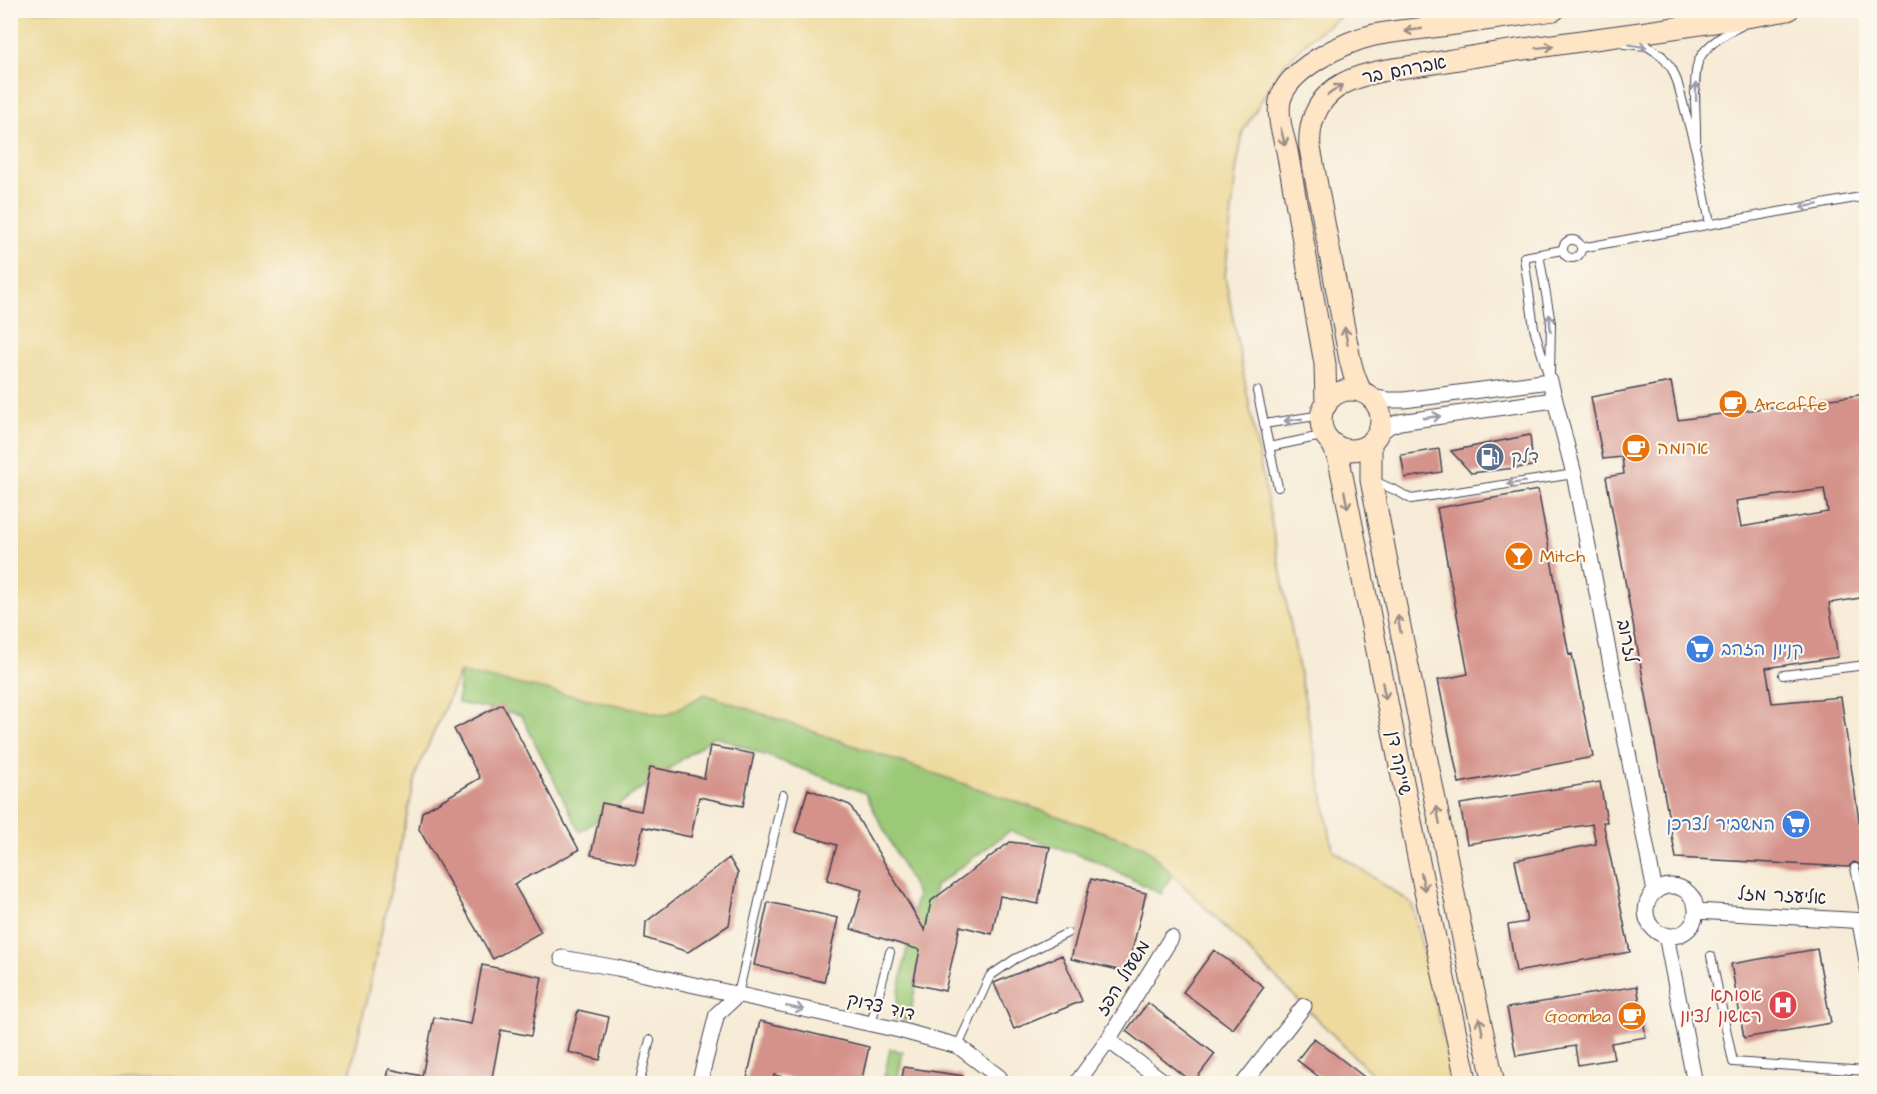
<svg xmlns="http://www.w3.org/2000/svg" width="1877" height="1094" font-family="'Architects Daughter','Playpen Sans Hebrew',sans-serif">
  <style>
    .green { fill: #9bc977; stroke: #5e7659; stroke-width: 1.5 }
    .sand { fill: #eeda9e; stroke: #887e6c; stroke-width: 1.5 }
    .building { fill: #d4928a; fill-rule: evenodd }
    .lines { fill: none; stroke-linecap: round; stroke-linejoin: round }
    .lane-casing { stroke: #424052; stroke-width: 10 }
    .street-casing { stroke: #424052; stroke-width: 17 }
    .secondary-casing { stroke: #424052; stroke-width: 23 }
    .lane { stroke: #fff; stroke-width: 8 }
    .street { stroke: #fff; stroke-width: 15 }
    .secondary { stroke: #fde5c5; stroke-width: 21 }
    .oneway { stroke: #9a8d87 }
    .oneway2 { stroke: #9c9ca7 }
    .labels { text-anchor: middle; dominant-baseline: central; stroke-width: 4.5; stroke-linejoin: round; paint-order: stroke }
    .street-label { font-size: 18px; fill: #22223b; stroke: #fbf7ec }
    .food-label { font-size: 18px; fill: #c56008; stroke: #fbf7ec; text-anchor: start }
    .service-label { font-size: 18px; fill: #4e5e75; stroke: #fbf7ec; text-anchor: start }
    .shop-label { font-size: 18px; fill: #366cbe; stroke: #fbf7ec; text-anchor: start }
    .health-label { font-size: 18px; fill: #be3a42; stroke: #fbf7ec; text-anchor: end }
  </style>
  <rect width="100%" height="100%" fill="#fbf7ec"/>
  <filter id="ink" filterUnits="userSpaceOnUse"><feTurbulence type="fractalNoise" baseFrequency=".0167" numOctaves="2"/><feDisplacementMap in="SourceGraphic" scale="12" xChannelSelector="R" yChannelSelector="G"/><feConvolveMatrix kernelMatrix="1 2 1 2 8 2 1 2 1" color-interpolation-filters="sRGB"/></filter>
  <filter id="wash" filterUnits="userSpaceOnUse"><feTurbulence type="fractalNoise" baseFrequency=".008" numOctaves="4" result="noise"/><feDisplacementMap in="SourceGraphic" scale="24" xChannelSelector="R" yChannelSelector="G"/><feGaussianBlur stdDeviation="1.35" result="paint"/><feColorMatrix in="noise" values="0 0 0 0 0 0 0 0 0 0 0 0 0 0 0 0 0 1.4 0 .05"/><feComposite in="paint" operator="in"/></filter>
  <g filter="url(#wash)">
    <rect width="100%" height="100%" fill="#f6ebd6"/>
    <path class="green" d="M460,671L665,715L705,694L1144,846L1172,874L1161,894L1096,861L1010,831L935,886L909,1021L894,1018L917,894L865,793L715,736L580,832L521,715L458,703Z
      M890,1049L903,1052L897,1083H883Z"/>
    <path class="sand" d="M10,11H1349L1313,36L1281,68L1243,131L1236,172L1225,276L1333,850L1412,904L1454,1083H1378L1375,1077L1144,846L705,694L666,715L460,672L417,771L348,1083H11Z"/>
    <g id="blocks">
      <path class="building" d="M1671,382L1678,420L1866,394V597L1829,603L1838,657L1766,668L1772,703L1841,697L1866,869L1861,868L1859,864L1854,862L1851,864L1849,867L1676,858L1606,477L1624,474L1622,457L1603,459L1591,397ZM1824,489L1828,512L1741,527L1736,501Z
        M1530,435L1533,466L1471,473L1451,451Z
        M1439,449L1442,472L1405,478L1401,455Z
        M1538,490L1569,655L1572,654L1593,757L1459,783L1438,680L1468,674L1437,508Z
        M502,704L579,850L514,884L541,932L493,959L419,829L422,812L480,778L454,729Z
        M710,746L754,754L743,806L699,797L691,837L643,827L635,864L591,855L602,803L641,811L650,767L704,778Z
        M1600,782L1607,822H1603L1630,952L1516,972L1508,925L1527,922L1515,860L1596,844L1592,824L1467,844L1460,804Z
        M808,789L850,805L925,931L931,901L1010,842L1050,847L1038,904L1000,896L992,934L960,926L945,991L913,984L920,950L851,929L862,890L827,880L837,845L795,832Z
        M729,858L738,873L729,925L688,952L645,938L646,922Z
        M1091,879L1146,893L1127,972L1071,959Z
        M768,902L838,918L824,982L754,965Z
        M1817,949L1831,1023L1744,1038L1731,964Z
        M1214,950L1264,987L1233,1029L1183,992Z
        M1062,955L1082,1001L1014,1029L994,983Z
        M482,965L542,977L531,1036L501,1030L491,1083H386L389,1069L422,1076L434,1017L471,1024Z
        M1637,986L1646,1037L1611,1043L1614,1059L1578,1065L1575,1046L1516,1056L1507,1008Z
        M1148,1003L1215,1054L1193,1083L1126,1031Z
        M578,1010L609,1017L600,1060L568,1052Z
        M760,1021L869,1047L861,1083H809L774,1075L773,1083H746Z
        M1314,1038L1372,1083H1327L1297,1060Z
        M904,1067L963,1076L962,1083H901Z"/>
    </g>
  </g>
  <g filter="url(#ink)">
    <use href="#blocks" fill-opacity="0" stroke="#424052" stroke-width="1.5"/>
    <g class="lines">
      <g class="lane-casing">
        <path id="lane" d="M1624,44L1647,46L1662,56L1672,69L1677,81L1696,151L1710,224
          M1696,143C1697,121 1692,82 1698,62C1704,46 1726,33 1741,26
          M1563 249a9 9 0 1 1 18 0a9 9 0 1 1-18 0Z
          M1581,248L1866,196
          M1539,254L1551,323L1550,374
          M1550,381L1534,328L1524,257L1562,250
          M1257,391L1278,487
          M1264,424L1322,415
          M1269,447L1326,435
          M1374,481L1397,491L1411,499L1574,474
          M1783,675L1866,665
          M1855,868L1866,921
          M1856,920L1866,975
          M1711,956L1733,1062L1866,1071
          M738,995L783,795
          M871,1024L890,952
          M958,1046L990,976L1015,959L1067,933
          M639,1084L650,1040"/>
      </g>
      <g class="street-casing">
        <path id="street" d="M1370,397L1388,400H1404L1550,381L1574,474L1655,892
          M1378,435L1389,426L1400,422L1554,400
          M1646 911a25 25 0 1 1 50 0a25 25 0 1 1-50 0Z
          M1696,911L1866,921
          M1666,935L1695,1084
          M562,958L617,968L899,1030L958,1046L999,1077L1003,1084
          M1108,1040L1171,938
          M699,1084L717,1014L738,995
          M1076,1084L1108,1040L1167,1084
          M1243,1084L1304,1006"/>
      </g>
      <g class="secondary-casing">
        <path id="secondary" d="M1321 420a30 30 0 1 1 60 0a30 30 0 1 1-60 0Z
          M1361,392L1354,375L1350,360L1310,148C1308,125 1316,102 1336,88C1363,69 1409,68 1441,62C1556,42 1673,31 1788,10
          M1326,405L1325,364L1287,151C1283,135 1277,117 1280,101C1287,69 1344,42 1374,35C1393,31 1413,30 1432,27C1473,22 1514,16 1554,10
          M1332,443L1339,460L1424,887L1467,1084
          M1371,443V480L1389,572L1471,978L1494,1084"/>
      </g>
      <use href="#lane" class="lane"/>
      <use href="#street" class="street"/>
      <use href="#secondary" class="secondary"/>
    </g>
    <defs><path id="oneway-shaft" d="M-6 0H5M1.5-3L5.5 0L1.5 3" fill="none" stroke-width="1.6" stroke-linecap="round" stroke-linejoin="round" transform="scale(1.5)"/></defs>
    <g class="oneway">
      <use href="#oneway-shaft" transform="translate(1413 30) rotate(172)"/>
      <use href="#oneway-shaft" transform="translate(1545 47) rotate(-7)"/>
      <use href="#oneway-shaft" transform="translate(1335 90) rotate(-36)"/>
      <use href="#oneway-shaft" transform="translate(1283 137) rotate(75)"/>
      <use href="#oneway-shaft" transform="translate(1346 336) rotate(-100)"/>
      <use href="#oneway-shaft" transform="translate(1346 500) rotate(79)"/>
      <use href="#oneway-shaft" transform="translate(1399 624) rotate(-101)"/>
      <use href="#oneway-shaft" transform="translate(1384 691) rotate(79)"/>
      <use href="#oneway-shaft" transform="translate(1438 815) rotate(-101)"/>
      <use href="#oneway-shaft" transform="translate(1423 882) rotate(78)"/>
      <use href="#oneway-shaft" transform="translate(1481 1026) rotate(-102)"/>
    </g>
    <g class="oneway2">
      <use href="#oneway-shaft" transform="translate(1638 46) rotate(9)"/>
      <use href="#oneway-shaft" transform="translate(1696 92) rotate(-91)"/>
      <use href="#oneway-shaft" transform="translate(1809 206) rotate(170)"/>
      <use href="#oneway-shaft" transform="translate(1550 323) rotate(-94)"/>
      <use href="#oneway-shaft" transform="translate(1432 417) rotate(-8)"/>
      <use href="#oneway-shaft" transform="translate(1293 420) rotate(172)"/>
      <use href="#oneway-shaft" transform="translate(1516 483) rotate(171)"/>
      <use href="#oneway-shaft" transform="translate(795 1008) rotate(12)"/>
    </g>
  </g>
  <defs>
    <g id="cafe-disc" transform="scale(1.5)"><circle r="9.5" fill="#e8710a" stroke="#fbf7ec"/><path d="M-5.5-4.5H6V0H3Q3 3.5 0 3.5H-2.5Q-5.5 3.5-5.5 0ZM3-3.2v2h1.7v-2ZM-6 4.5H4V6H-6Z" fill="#fff"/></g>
    <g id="fuel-disc" transform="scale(1.5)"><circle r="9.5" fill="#5c6f8a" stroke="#fbf7ec"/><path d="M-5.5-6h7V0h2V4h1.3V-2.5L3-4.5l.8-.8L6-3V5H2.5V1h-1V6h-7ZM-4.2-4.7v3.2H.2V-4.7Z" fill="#fff"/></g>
    <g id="bar-disc" transform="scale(1.5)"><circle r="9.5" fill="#e8710a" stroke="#fbf7ec"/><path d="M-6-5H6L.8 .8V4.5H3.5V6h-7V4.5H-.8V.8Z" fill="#fff"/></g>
    <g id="supermarket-disc" transform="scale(1.5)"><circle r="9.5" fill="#3f7fe0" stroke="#fbf7ec"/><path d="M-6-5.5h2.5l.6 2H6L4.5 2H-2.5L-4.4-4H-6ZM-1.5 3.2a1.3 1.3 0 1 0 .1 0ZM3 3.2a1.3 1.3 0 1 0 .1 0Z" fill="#fff"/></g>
    <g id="hospital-disc" transform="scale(1.5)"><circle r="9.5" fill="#e0444e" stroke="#fbf7ec"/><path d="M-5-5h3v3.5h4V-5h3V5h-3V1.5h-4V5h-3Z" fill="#fff"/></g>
  </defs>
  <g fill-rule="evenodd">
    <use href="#cafe-disc" x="1733" y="404"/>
    <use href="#cafe-disc" x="1636" y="448"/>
    <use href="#fuel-disc" x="1490" y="457"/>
    <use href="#bar-disc" x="1519" y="556"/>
    <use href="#supermarket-disc" x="1700" y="649"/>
    <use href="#supermarket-disc" x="1796" y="824"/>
    <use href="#hospital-disc" x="1783" y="1005"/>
    <use href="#cafe-disc" x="1632" y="1016"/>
  </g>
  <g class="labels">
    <g class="street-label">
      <text transform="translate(1404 70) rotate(-11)">אברהם בר</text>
      <text transform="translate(1627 641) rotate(79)">לזרוב</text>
      <text transform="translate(1399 763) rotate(79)">שייקה דן</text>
      <text transform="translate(1782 896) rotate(3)">אליעזר מזל</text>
      <text transform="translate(1123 978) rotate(-58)">משעול הפז</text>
      <text transform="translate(881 1007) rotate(13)">דוד צדוק</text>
    </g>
    <g class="food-label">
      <text x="1754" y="404">Arcaffe</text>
      <text x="1657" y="448">ארומה</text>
      <text x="1540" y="556">Mitch</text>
      <text x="1611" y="1016" text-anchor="end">Goomba</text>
    </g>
    <g class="service-label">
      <text x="1511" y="457">דלק</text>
    </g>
    <g class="shop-label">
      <text x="1721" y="649">קניון הזהב</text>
      <text x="1775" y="824" text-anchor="end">המשביר לצרכן</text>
    </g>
    <g class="health-label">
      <text x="1762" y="995">אסותא<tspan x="1762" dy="21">ראשון לציון</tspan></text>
    </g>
  </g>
  <rect width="1877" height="1094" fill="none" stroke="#fbf7ec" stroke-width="36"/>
</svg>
